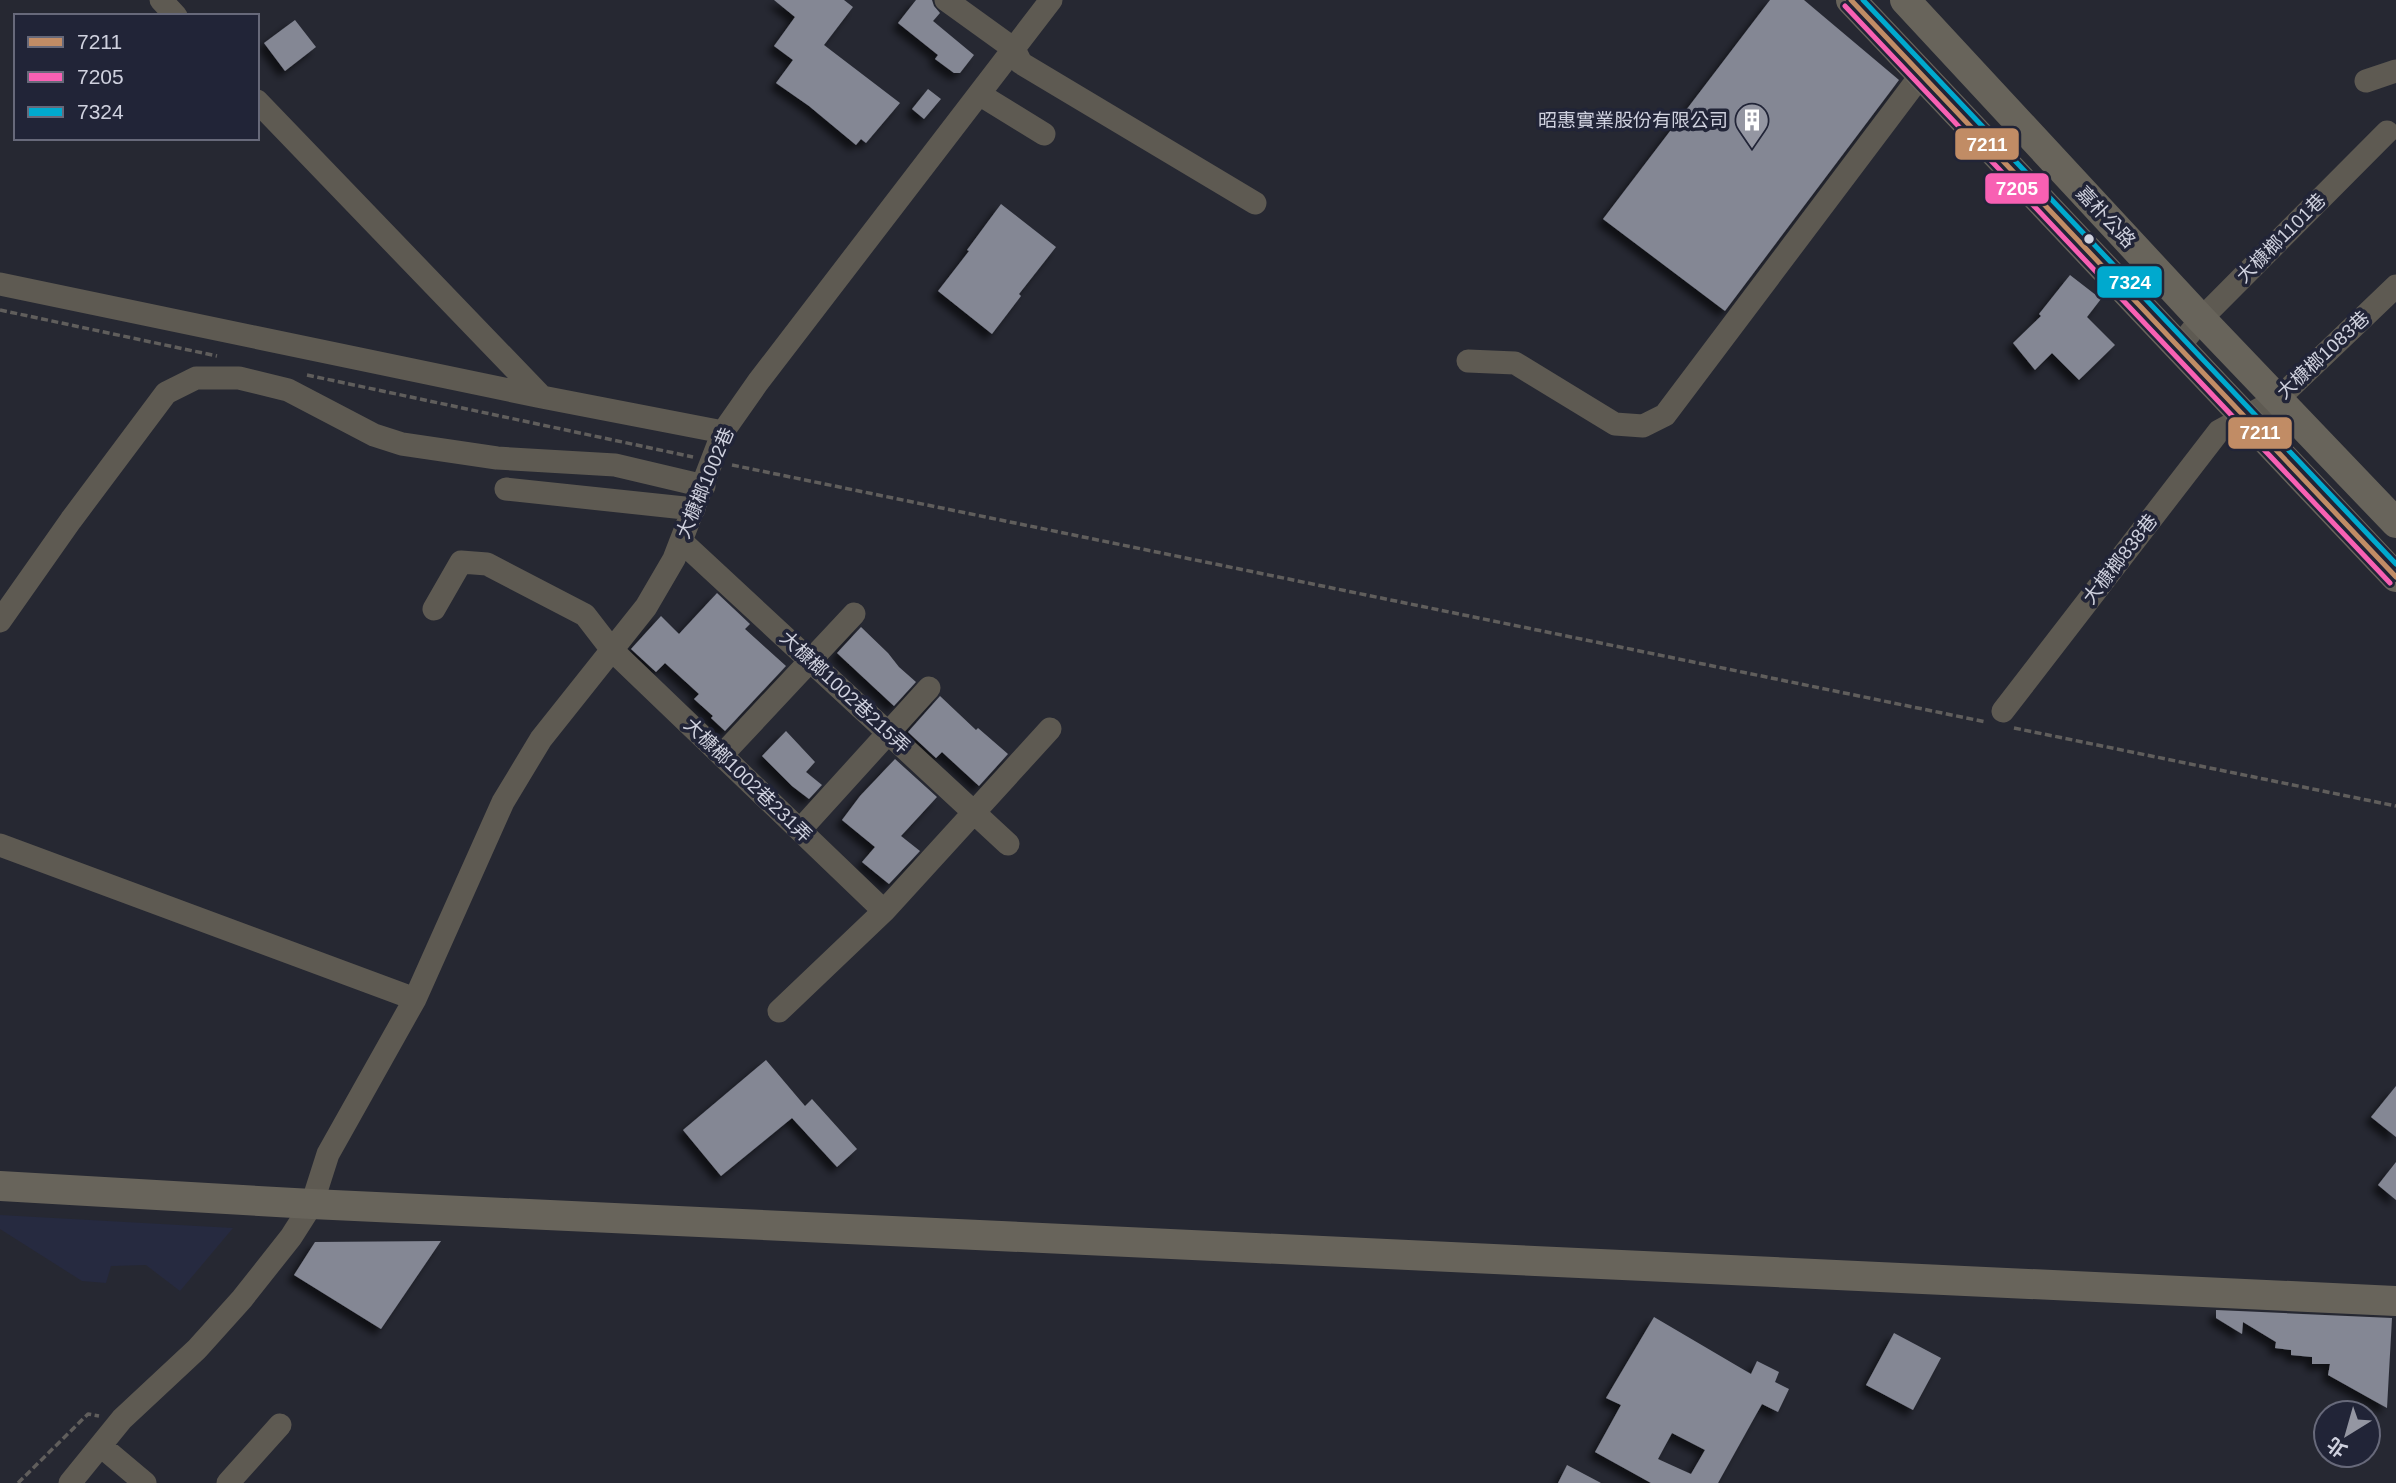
<svg xmlns="http://www.w3.org/2000/svg" width="2396" height="1483" font-family="Arial,'Noto Sans TC',sans-serif">
  <style>
    .built { fill: #262a40 }
    .building { fill: #848794; fill-rule: evenodd; filter: url(#shadow) }
    .lines { fill: none; stroke-linecap: round; stroke-linejoin: round }
    .path { stroke: #605e5c; stroke-width: 3.5; stroke-dasharray: 7 3.5; stroke-linecap: butt }
    .minor { stroke: #5e5a52; stroke-width: 23 }
    .major { stroke: #68645b; stroke-width: 30 }
    .bus-1-casing { stroke: #212437; stroke-width: 10 }
    .bus-2-casing { stroke: #212437; stroke-width: 10 }
    .bus-3-casing { stroke: #212437; stroke-width: 10 }
    .bus-1 { stroke: #c18c65; stroke-width: 5 }
    .bus-2 { stroke: #f860b3; stroke-width: 5 }
    .bus-3 { stroke: #00a9ce; stroke-width: 5 }
    .bus-dot { fill: #cfd1de; stroke: #212437; stroke-width: 2.5 }
    .labels { text-anchor: middle; dominant-baseline: central; stroke-width: 7; stroke-linejoin: round; paint-order: stroke }
    .poi-label { font-size: 19px; fill: #cfd1de; stroke: #212437; text-anchor: end }
    .street-label { font-size: 19px; fill: #cfd1de; stroke: #212437 }
    .line-badge { stroke: #212437; stroke-width: 2.5 }
    .badge-label { font-size: 19px; text-anchor: middle; font-weight: bold; fill: #fff }
  </style>
  <defs>
    <filter id="shadow"><feDropShadow dx="-6" dy="6" stdDeviation="3.5" flood-color="#0009"/></filter>
  </defs>
  <rect width="100%" height="100%" fill="#262832"/>
  <path class="built" d="M0,1215L233,1228L180,1291L146,1265L111,1266L106,1283L82,1281L0,1229Z"/>
  <path class="building" d="M774,0H844L853,7L824,45L900,103L866,143L861,139L856,145L809,106L776,83L793,60L774,46L795,17Z
    M916,0H932L934,6L940,13L933,21L974,55L960,73H954L935,59L938,55L898,23Z
    M1770,0H1804L1899,80L1725,311L1603,219Z
    M295,20L316,47L285,71L264,43Z
    M928,89L941,99L924,119L912,109Z
    M1001,204L1056,247L1019,294L1021,296L992,334L938,291L969,251L967,250Z
    M2070,275L2101,299L2087,317L2115,345L2079,380L2052,353L2035,370L2013,343L2041,316L2039,314Z
    M717,593L750,624L745,629L786,666L725,731L711,718L713,716L694,699L699,694L665,663L656,672L631,649L661,616L679,634Z
    M861,627L888,653L899,667L916,682L894,706L837,653Z
    M940,696L976,730L978,728L1008,754L979,786L942,752L936,758L908,732Z
    M786,731L815,762L806,772L822,785L809,799L792,786L762,756Z
    M895,759L937,797L901,836L920,851L889,884L862,862L875,847L842,820L860,796Z
    M766,1060L805,1106L812,1099L857,1149L837,1167L792,1118L721,1176L683,1130Z
    M2396,1086V1137L2371,1117Z
    M2396,1162V1200L2378,1185Z
    M441,1241L381,1329L294,1275L315,1242Z
    M2216,1310L2392,1318L2387,1408L2328,1375L2330,1364H2312V1357L2291,1355V1350L2275,1348L2276,1342L2243,1322L2242,1334L2216,1318Z
    M1654,1317L1751,1374L1757,1361L1779,1372L1775,1382L1789,1389L1778,1412L1762,1404L1718,1483H1651L1595,1452L1621,1405L1606,1398ZM1672,1433L1705,1450L1691,1474L1658,1459Z
    M1894,1333L1941,1358L1913,1410L1866,1385Z
    M1567,1465L1601,1483H1558Z"/>
  <g class="lines">
    <path class="path" d="M0,310L217,356
      M307,375L693,457
      M732,465L1986,722
      M2014,728L2396,806
      M18,1483L88,1414L99,1416"/>
    <path class="minor" d="M161,0L176,16
      M946,0L1014,49L1021,63L1255,203
      M2366,81L2396,71
      M979,94L1044,134
      M257,101L542,397
      M0,284L542,397L723,432
      M2179,347L2201,319L2387,132
      M1468,361L1515,363L1615,424L1643,426L1665,415L1921,75
      M506,489L694,509
      M681,541L1008,844
      M434,609L461,562L487,564L585,615L612,650L884,911
      M0,621L71,520L166,393L196,378H239L288,390L374,435L402,444L497,458L615,465L704,486
      M2003,711L2219,431L2278,399L2396,286
      M722,755L854,614
      M800,830L929,688
      M0,845L415,999
      M779,1011L884,911L1050,729
      M101,1446L145,1483
      M70,1483L122,1419L197,1349L242,1299L291,1237L312,1204L328,1154L415,999L503,802L541,739L646,607L674,559L723,432L758,382L1051,0
      M228,1483L280,1425"/>
    <path class="major" d="M1851,0L2396,577
      M1905,0L2201,319L2396,523
      M0,1186L312,1204L2396,1301"/>
    <g class="bus-1-casing">
      <path id="bus-1" d="M1851,0L2396,577"/>
    </g>
    <g class="bus-2-casing">
      <path id="bus-2" d="M1845,6L2390,583"/>
    </g>
    <g class="bus-3-casing">
      <path id="bus-3" d="M1863,0L2396,564"/>
    </g>
    <use href="#bus-1" class="bus-1"/>
    <use href="#bus-2" class="bus-2"/>
    <use href="#bus-3" class="bus-3"/>
  </g>
  <defs>
    <g id="building-pin" transform="scale(1.75)"><path d="M0 17L-7.5 6A9.5 9.5 0 1 1 7.5 6Z" fill="#9496a2" stroke="#212437"/><path d="M-4-6H4V6H1V3H-1V6H-4ZM-2.5-4.3h1.7v1.8h-1.7ZM.8-4.3h1.7v1.8H.8ZM-2.5-1h1.7V.8h-1.7ZM.8-1h1.7V.8H.8Z" fill="#fff"/></g>
  </defs>
  <g fill-rule="evenodd">
    <use href="#building-pin" x="1752" y="120"/>
  </g>
  <circle class="bus-dot" cx="2089" cy="239" r="6"/>
  <g class="labels">
    <g class="poi-label">
      <text x="1728" y="120">昭惠實業股份有限公司</text>
    </g>
    <g class="street-label">
      <text transform="translate(2106 217) rotate(47)">嘉朴公路</text>
      <text transform="translate(2281 238) rotate(-45)">大槺榔1101巷</text>
      <text transform="translate(2323 355) rotate(-43)">大槺榔1083巷</text>
      <text transform="translate(705 483) rotate(-67)">大槺榔1002巷</text>
      <text transform="translate(2120 559) rotate(-52)">大槺榔838巷</text>
      <text transform="translate(845 692) rotate(43)">大槺榔1002巷215弄</text>
      <text transform="translate(748 780) rotate(44)">大槺榔1002巷231弄</text>
    </g>
  </g>
  <g class="line-badge">
    <rect x="1954" y="127" width="66" height="34" rx="7" fill="#c18c65"/>
    <rect x="1984" y="172" width="66" height="33" rx="7" fill="#f860b3"/>
    <rect x="2096" y="265" width="67" height="34" rx="7" fill="#00a9ce"/>
    <rect x="2227" y="416" width="66" height="34" rx="7" fill="#c18c65"/>
  </g>
  <g class="badge-label">
    <text x="1987" y="151">7211</text>
    <text x="2017" y="195">7205</text>
    <text x="2130" y="289">7324</text>
    <text x="2260" y="439">7211</text>
  </g>
  <rect x="14" y="14" width="245" height="126" fill="#212437" stroke="#67697a" stroke-width="2"/>
  <rect x="28" y="37" width="35" height="10" fill="#c18c65" stroke="#67697a" stroke-width="2"/>
  <text x="77" y="49" font-size="21" fill="#cfd1de">7211</text>
  <rect x="28" y="72" width="35" height="10" fill="#f860b3" stroke="#67697a" stroke-width="2"/>
  <text x="77" y="84" font-size="21" fill="#cfd1de">7205</text>
  <rect x="28" y="107" width="35" height="10" fill="#00a9ce" stroke="#67697a" stroke-width="2"/>
  <text x="77" y="119" font-size="21" fill="#cfd1de">7324</text>
  <g transform="translate(2347 1434) rotate(217)"><circle r="33" fill="#212437" stroke="#67697a" stroke-width="2"/>
  <path d="M0-5L12 26L0 18L-12 26Z" fill="#9496a2"/>
  <text y="-10" font-size="19" font-weight="bold" text-anchor="middle" fill="#cfd1de">北</text>
  </g>
</svg>
